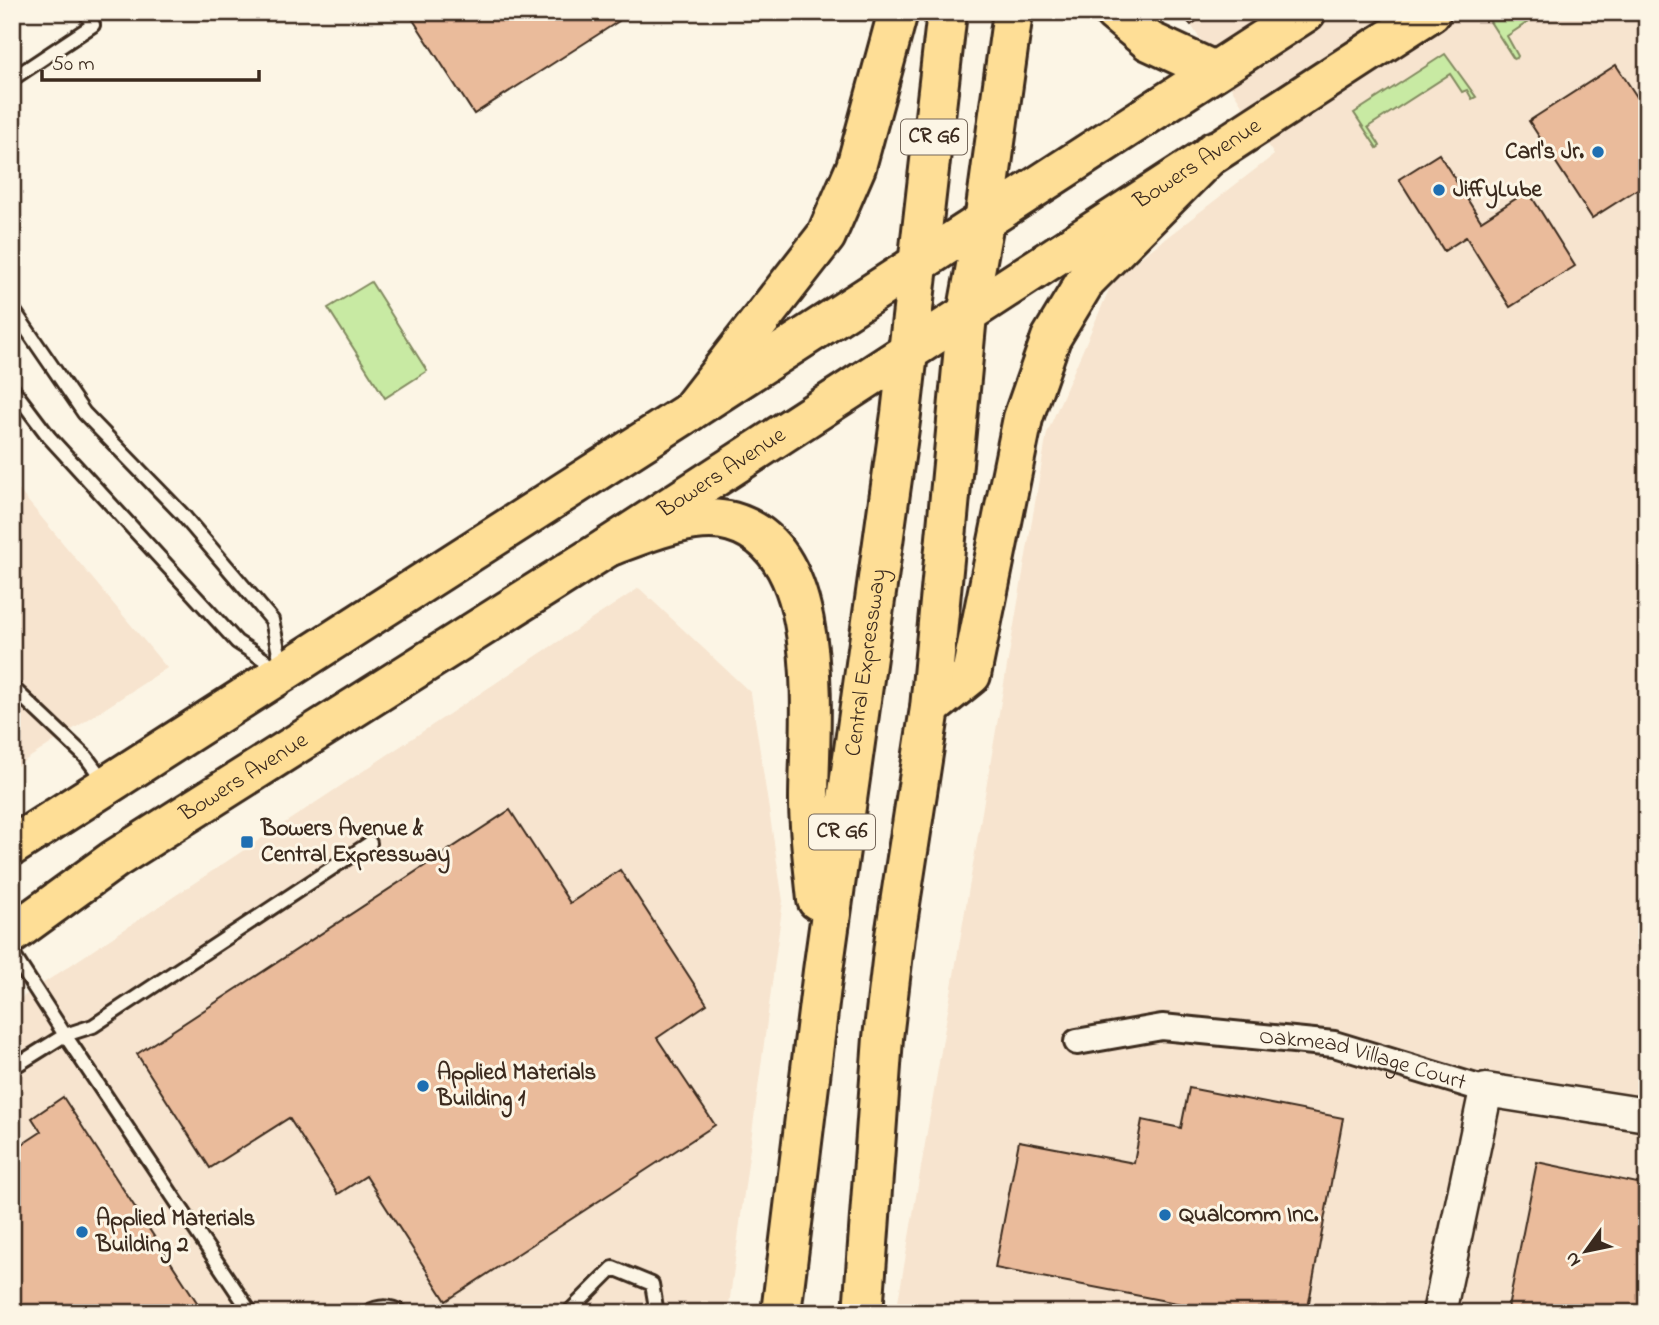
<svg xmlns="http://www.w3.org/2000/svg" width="1659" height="1325" font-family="'Indie Flower',sans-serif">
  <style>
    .built { fill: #f7e4cf }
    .green { fill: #c8eaa3; stroke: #828a60; stroke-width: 2 }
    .building { fill: #eabb9b; stroke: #3b2a1e; stroke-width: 2 }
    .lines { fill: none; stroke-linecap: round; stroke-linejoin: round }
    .service-casing { stroke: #3b2a1e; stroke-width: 18 }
    .minor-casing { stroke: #3b2a1e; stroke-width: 30 }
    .tertiary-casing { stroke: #3b2a1e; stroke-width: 37 }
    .primary-casing { stroke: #3b2a1e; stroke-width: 44 }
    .trunk-casing { stroke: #3b2a1e; stroke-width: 44 }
    .service { stroke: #fcf5e5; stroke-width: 12 }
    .minor { stroke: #fcf5e5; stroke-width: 24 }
    .tertiary { stroke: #fcf5e5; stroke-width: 32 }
    .primary { stroke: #fede96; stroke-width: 38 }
    .trunk { stroke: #fede96; stroke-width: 38 }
    .poi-dot { fill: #1f6fb2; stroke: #fcf5e5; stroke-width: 2.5 }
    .labels { text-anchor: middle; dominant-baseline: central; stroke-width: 6; stroke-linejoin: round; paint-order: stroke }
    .shield { fill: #fcf5e5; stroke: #75675a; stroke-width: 2 }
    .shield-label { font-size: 21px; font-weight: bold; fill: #3b2a1e }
    .poi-label { font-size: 23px; font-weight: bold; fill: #3b2a1e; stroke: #fcf5e5; text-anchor: start }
    .street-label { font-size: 23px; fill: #3b2a1e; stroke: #fcf5e5 }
  </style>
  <rect width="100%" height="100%" fill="#fcf5e5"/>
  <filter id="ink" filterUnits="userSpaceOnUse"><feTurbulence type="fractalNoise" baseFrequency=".0143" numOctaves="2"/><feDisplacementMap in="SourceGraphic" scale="14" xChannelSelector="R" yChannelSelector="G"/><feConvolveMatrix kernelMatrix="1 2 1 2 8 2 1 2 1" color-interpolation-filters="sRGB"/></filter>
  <g filter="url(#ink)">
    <path class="built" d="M1170,12H1647V1313H896L1047,433L1114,278L1274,155L1191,25Z
      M12,482L167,668L12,769Z
      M639,588L751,693L783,901L728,1313H12V1004Z"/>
    <path class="green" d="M1504,12H1543L1507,36L1518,56L1517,58L1514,59L1489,20Z
      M1445,54L1476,97L1472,99L1467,90L1462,92L1450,74L1368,127L1379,144L1380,146L1377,148L1354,113Z
      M371,282L427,371L385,398L328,308Z"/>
    <path class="building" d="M408,12H614L619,21L474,114Z
      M1179,12H1209L1191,25Z
      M1616,65L1647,112V183L1592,218L1529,121Z
      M1439,154L1481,221L1528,191L1575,266L1510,307L1466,237L1444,251L1399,179Z
      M510,810L570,903L620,870L707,1004L657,1038L715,1125L446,1301L366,1176L338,1194L289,1118L210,1168L137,1054Z
      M1189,1088L1343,1118L1307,1313H1228L995,1268L1019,1141L1134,1163L1142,1120L1181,1128Z
      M63,1097L204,1313H12V1151L41,1132L32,1118Z
      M1537,1162L1647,1185V1313H1507Z"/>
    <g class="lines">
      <g class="service-casing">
        <path id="service" d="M12,79L93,25L85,12
          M12,308L84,413L182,514L272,620L282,668
          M12,388L49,437L237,642L280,670
          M12,687L86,757L104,781
          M12,953L65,1035L251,1313
          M12,1068L65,1035L93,1026L370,843
          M366,1313C378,1306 390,1305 402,1313
          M568,1313L613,1268L652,1284L657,1313"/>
      </g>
      <g class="minor-casing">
        <g id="minor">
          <path id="s1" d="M1077,1042L1162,1027L1334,1044L1486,1090"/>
        </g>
      </g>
      <g class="tertiary-casing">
        <path id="tertiary" d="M1439,1313L1486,1090L1647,1115"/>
      </g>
      <g class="primary-casing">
        <g id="primary">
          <path d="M12,846L689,412L1306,12"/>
          <path id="s2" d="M12,934L115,859L608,547L1431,12"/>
        </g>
      </g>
      <g class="trunk-casing">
        <g id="trunk">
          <path d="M1114,12L1149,41L1214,71"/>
          <path d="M689,412L826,236L856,167L898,12"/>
          <path d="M608,547C643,534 694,511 732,522C830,550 809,722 809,800C809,833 814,867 817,900"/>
          <path d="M930,708L971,675L1023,418L1051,338L1086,280L1214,151"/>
          <path id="s3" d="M781,1313L823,971L901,414L947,12"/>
          <path d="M863,1313L883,1038L895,936L930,708L967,315L984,222L1013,12"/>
        </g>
      </g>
      <use href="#service" class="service"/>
      <use href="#minor" class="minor"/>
      <use href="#tertiary" class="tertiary"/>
      <use href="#primary" class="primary"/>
      <use href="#trunk" class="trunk"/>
    </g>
  </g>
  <g class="poi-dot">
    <circle cx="1598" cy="152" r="7"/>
    <circle cx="1439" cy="190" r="7"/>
    <rect x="240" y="835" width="14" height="14" rx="3.5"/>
    <circle cx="423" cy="1086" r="7"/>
    <circle cx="1165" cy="1215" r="7"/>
    <circle cx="82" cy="1232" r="7"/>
  </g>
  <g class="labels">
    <g class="shield">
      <rect x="901" y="119.5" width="66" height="35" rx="5"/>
      <rect x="809" y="814.5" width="66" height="35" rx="5"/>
    </g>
    <g class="shield-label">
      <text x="934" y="137">CR G6</text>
      <text x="842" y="832">CR G6</text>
    </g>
    <g class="poi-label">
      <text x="1584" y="152" text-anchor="end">Carl's Jr.</text>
      <text x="1453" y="190">JiffyLube</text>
      <text x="261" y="829">Bowers Avenue &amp;<tspan x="261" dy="26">Central Expressway</tspan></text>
      <text x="437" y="1073">Applied Materials<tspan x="437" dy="26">Building 1</tspan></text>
      <text x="1179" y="1215">Qualcomm Inc.</text>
      <text x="96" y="1219">Applied Materials<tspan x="96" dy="26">Building 2</tspan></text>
    </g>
    <g class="street-label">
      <text stroke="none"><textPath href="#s2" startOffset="1414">Bowers Avenue</textPath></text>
      <text stroke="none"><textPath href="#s2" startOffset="847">Bowers Avenue</textPath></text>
      <text stroke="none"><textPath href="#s3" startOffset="656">Central Expressway</textPath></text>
      <text stroke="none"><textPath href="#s2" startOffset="280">Bowers Avenue</textPath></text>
      <text stroke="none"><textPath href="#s1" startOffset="290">Oakmead Village Court</textPath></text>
    </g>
  </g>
  <rect width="1659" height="1325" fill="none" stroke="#fcf5e5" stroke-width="42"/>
  <rect x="21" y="21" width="1617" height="1283" fill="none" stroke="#3b2a1e" stroke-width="2.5" filter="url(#ink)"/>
  <g transform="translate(1586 1251) rotate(237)" stroke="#fcf5e5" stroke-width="5" paint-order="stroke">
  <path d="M0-5L12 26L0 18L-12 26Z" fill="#3b2a1e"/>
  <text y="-10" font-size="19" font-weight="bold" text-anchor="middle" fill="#3b2a1e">N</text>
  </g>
  <path d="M42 70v10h217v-10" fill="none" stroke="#3b2a1e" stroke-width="3.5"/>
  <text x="52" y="70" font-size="21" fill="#3b2a1e" stroke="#fcf5e5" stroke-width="5" paint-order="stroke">50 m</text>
</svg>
